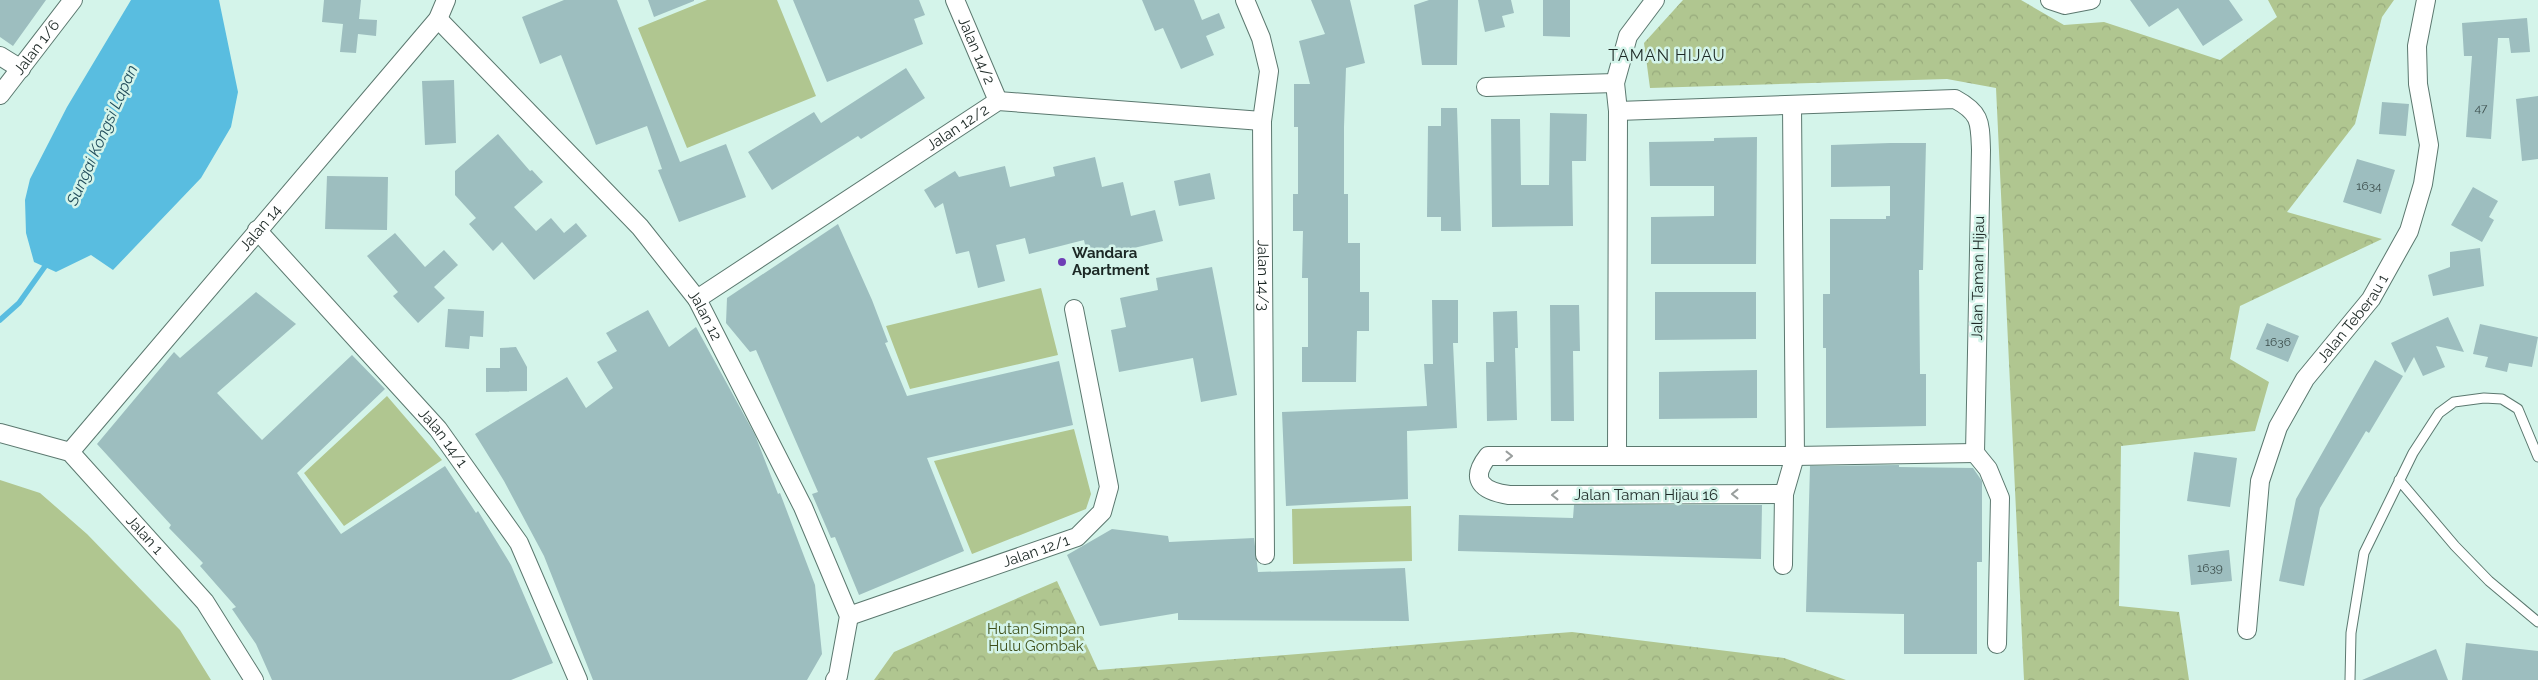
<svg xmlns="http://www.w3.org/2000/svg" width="2538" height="680" font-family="Raleway,sans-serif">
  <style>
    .green { fill: #b0c690 }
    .forest { fill: url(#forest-crowns) }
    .water { fill: #59bde0 }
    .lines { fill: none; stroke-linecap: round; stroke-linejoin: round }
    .stream { stroke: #59bde0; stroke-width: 5.5 }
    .building { fill: #9dbebf }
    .lane-casing { stroke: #5b786f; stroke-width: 11 }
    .street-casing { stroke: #5b786f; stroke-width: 20 }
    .lane { stroke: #fff; stroke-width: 9 }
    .street { stroke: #fff; stroke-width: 18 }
    .oneway { stroke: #999e9d }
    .poi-dot { fill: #6e3eb6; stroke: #d4f4ea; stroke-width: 2 }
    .labels { text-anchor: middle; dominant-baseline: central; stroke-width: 5; stroke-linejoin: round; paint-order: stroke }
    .number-label { font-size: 12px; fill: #3c4e4c }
    .street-label { font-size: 15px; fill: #1c2825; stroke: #d4f4ea }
    .poi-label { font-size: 15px; font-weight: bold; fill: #1c2825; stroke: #d4f4ea; text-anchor: start }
    .park-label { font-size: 15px; fill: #3e501a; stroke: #d4f4ea }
    .neighbourhood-label { font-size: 16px; letter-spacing: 1px; fill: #1c2825; stroke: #d4f4ea }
    .water-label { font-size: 16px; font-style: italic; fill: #214c5b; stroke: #d4f4ea }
  </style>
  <defs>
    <pattern id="forest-crowns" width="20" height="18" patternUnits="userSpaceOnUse" patternTransform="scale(1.25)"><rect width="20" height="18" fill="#b0c690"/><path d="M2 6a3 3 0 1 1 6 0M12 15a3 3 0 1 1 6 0" fill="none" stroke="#97aa7c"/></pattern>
  </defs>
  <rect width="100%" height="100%" fill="#d4f4ea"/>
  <path class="green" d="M707,0H777L816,96L687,148L638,28Z
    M1041,288L1058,355L910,389L886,326Z
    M387,396L442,460L344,526L304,473Z
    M1074,429L1091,494L1086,509L972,554L934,461Z
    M0,480L40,493L87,534L180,630L211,680H0Z
    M1411,506L1412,561L1293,564L1292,509Z"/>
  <path class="forest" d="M1683,0H2021L2064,25L2104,22L2220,60L2277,17L2268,0H2394L2382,17L2355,124L2287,212L2382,239L2240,306L2230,359L2269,382L2255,431L2121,446L2119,606L2179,612L2189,680H2024L1996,88L1947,79L1650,88L1644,43Z
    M1057,581L1098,670L1572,632L1784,658L1846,680H874L894,652Z"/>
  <path class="water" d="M131,0H219L238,92L231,127L201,178L113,270L91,255L56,272L34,262L26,233L25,200L30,179L67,107Z"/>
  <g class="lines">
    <path class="stream" d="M0,320L19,303L48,262"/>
  </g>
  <path class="building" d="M0,0H46L13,46L0,37Z
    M324,0H361L359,19L377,20L376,36L358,34L356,53L340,52L343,24L322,22Z
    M564,0H617L680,162L726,144L746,197L679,222L658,170L662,169L647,126L596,145L561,55L540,64L522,17Z
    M648,0H694V1L654,17Z
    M793,0H919L925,15L914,19L923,44L827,82Z
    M1142,0H1194L1202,20L1219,13L1225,28L1206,36L1214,55L1181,69L1163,28L1155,31Z
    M1311,0H1350L1365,63L1346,68L1344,127V194H1348V243H1360V292H1369V331H1357L1356,382H1302V347H1308V278H1302L1303,231H1293V194H1298V127H1294V84H1310L1299,41L1325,34Z
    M1429,0H1458L1457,65H1422L1414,5Z
    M1478,0H1511L1514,13L1502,16L1505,27L1485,32Z
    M1543,0H1570V37L1543,36Z
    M2130,0H2229L2243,20L2203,46L2178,8L2149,27Z
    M2527,18L2530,52L2511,53L2509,38H2498L2491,139L2466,137L2472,56H2464L2462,23Z
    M906,68L925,98L861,139L858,136L772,190L748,152L814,112L821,123Z
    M454,80L456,143L425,145L422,81Z
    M2538,96V159L2522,161L2516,99Z
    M2382,102L2409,104L2406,136L2379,134Z
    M1441,108H1457L1461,231H1441V217H1427L1428,126H1441Z
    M1550,113L1587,114L1586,161H1572L1573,226L1492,227L1491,119H1520L1521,185H1549Z
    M498,134L530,171L532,170L543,182L514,207L536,231L551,218L564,233L576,223L587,236L534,280L502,242L493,251L469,224L476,218L455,195V171Z
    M1757,137L1756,264H1651V217L1714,216V186H1650L1649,142L1714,141V138Z
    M1890,143H1926L1923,270H1919L1920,374H1926V426L1826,428V348H1823V294H1830V219H1886V216H1890V186L1831,187V145Z
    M1095,157L1102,187L1123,182L1131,216L1155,210L1163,241L1088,259L1084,240L1029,254L1025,238L996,245L1005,281L978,288L969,251L956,254L943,203L935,208L924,190L955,171L959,177L1005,166L1010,187L1055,176L1053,167Z
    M2357,159L2395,170L2381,214L2343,202Z
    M1210,173L1215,199L1179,206L1174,181Z
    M327,176L388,177L387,230L325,229Z
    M2473,187L2498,201L2489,217L2494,220L2482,242L2451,225Z
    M838,224L872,300L888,342L885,343L907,396L1059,361L1073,425L927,458L964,551L859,595L835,537L831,538L812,494L818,492L756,350L750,352L726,323L727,298Z
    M395,233L425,267L444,250L458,265L434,287L445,298L418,323L393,296L398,292L367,256Z
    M2480,248L2484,286L2433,296L2428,275L2450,267V252Z
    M1212,267L1237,395L1201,402L1193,358L1119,372L1111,330L1126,327L1120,298L1158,290L1156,278Z
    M256,292L296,324L217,393L262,440L352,355L385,389L297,473L341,534L445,466L476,513L478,511L511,565L553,663L511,680H272L256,644L232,609L236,607L200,566L203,563L169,528L171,525L97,444L174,352L180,358Z
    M1655,292H1756V339L1655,340Z
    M1432,300H1458V343H1453L1457,428L1407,431L1408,499L1286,506L1282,412L1427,406L1424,364H1433Z
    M1550,305H1579L1580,351H1573L1574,421H1551Z
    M448,309L484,311L483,337L470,336L469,349L445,347Z
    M648,310L669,347L696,327L755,435L778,494L780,493L815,585L822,654L807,680H593L544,556L504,481L475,434L567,377L586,408L613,388L597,362L617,351L606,333Z
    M1517,311L1518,348H1515L1517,420L1487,421L1486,362H1494L1493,312Z
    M2448,317L2464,352L2436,346L2445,367L2423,376L2414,357L2405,373L2391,343Z
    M2267,323L2299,336L2288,362L2256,349Z
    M2480,324L2538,337L2532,367L2509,363L2507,372L2485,367L2488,357L2473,354Z
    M516,347L527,367V391L486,392V368H500V348Z
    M2375,360L2403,376L2369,433L2366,431L2320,508L2304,586L2279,581L2296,499Z
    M1757,370V418L1659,419V372Z
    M2194,452L2237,458L2230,507L2187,501Z
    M1899,465V467L1973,468L1982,481V562H1977V654H1904V614L1806,612L1810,466Z
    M1574,505H1762L1761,559L1458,551L1459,515L1573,518Z
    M1112,529L1168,536L1169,542L1254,538L1258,572L1405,568L1409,621L1178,620V613L1100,626L1067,555Z
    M2229,550L2232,581L2191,585L2188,555Z
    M2466,643L2538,651V680H2462Z
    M2436,649L2448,680H2362Z"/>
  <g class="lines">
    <g class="lane-casing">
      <path id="lane" d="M2399,480L2455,546L2489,581L2538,622
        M2350,680L2351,633L2364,553L2413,453L2439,413L2454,402L2484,398L2502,399L2518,409L2538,457"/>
    </g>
    <g class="street-casing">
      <g id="street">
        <path id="s1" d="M955,0L998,101"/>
        <path id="s2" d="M1245,0L1261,38L1269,71L1262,121L1265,555"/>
        <path d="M2050,0L2065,5L2091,0"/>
        <path id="s3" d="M438,19L640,227L697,299L803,507L849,616L838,676L835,680"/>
        <path d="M0,56L21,69"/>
        <path d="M1486,87L1615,83"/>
        <path id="s4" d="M0,95L73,0"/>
        <path d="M1618,111L1955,99C1981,113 1980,122 1981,150L1975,453"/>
        <path id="s5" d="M257,230L438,429L519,543L578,680"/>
        <path id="s6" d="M697,299L998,101L1262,121"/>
        <path id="s7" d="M0,433L70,452L205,602L254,680"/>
        <path id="s8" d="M70,452L438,19L446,0"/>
        <path d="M1975,453L1988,469L2000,498L1997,644"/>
        <path d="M1617,456L1618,111L1615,83L1628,36L1655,0"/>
        <path d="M1784,494L1509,495C1482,491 1469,480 1488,456H1795L1975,453"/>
        <path d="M1783,565L1784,494L1795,456L1792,106"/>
        <path id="s9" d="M849,616L1077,537L1102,512L1109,487L1074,309"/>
        <path id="s10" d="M2247,630L2260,481L2278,427L2305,379L2371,299L2409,231L2423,184L2429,145L2418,84L2417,46L2426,0"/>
      </g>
    </g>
    <use href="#lane" class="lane"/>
    <use href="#street" class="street"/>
  </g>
  <defs><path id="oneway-chevron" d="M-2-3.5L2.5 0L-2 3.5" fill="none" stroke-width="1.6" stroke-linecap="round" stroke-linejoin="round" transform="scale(1.25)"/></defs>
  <g class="oneway">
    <use href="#oneway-chevron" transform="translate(1509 456)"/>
    <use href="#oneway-chevron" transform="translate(1735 494) rotate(180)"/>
    <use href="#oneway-chevron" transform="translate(1555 495) rotate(180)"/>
  </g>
  <circle class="poi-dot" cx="1062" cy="262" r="5"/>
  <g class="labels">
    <g class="number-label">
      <text x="2481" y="108">47</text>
      <text x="2369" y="186">1634</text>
      <text x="2278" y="342">1636</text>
      <text x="2210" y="568">1639</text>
    </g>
    <g class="street-label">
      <text stroke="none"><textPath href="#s4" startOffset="60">Jalan 1/6</textPath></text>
      <text stroke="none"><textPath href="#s1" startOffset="55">Jalan 14/2</textPath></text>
      <text stroke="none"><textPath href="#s6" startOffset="312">Jalan 12/2</textPath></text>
      <text stroke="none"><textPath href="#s8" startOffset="294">Jalan 14</textPath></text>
      <text stroke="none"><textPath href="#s2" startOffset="280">Jalan 14/3</textPath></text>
      <text transform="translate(1978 278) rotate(-89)">Jalan Taman Hijau</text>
      <text stroke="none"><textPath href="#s3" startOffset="400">Jalan 12</textPath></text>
      <text stroke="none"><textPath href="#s10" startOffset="339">Jalan Teberau 1</textPath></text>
      <text stroke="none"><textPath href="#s5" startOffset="279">Jalan 14/1</textPath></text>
      <text x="1646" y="495">Jalan Taman Hijau 16</text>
      <text stroke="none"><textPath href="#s7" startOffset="184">Jalan 1</textPath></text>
      <text stroke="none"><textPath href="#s9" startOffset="198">Jalan 12/1</textPath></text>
    </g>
    <g class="poi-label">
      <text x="1072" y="253">Wandara<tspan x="1072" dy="17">Apartment</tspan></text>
    </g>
    <g class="park-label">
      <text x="1036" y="629">Hutan Simpan<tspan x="1036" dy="17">Hulu Gombak</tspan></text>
    </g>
    <g class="neighbourhood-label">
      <text x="1667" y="55">TAMAN HIJAU</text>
    </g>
    <g class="water-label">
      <text transform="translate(102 135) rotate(-66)">Sungai Kongsi Lapan</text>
    </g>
  </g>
</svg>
